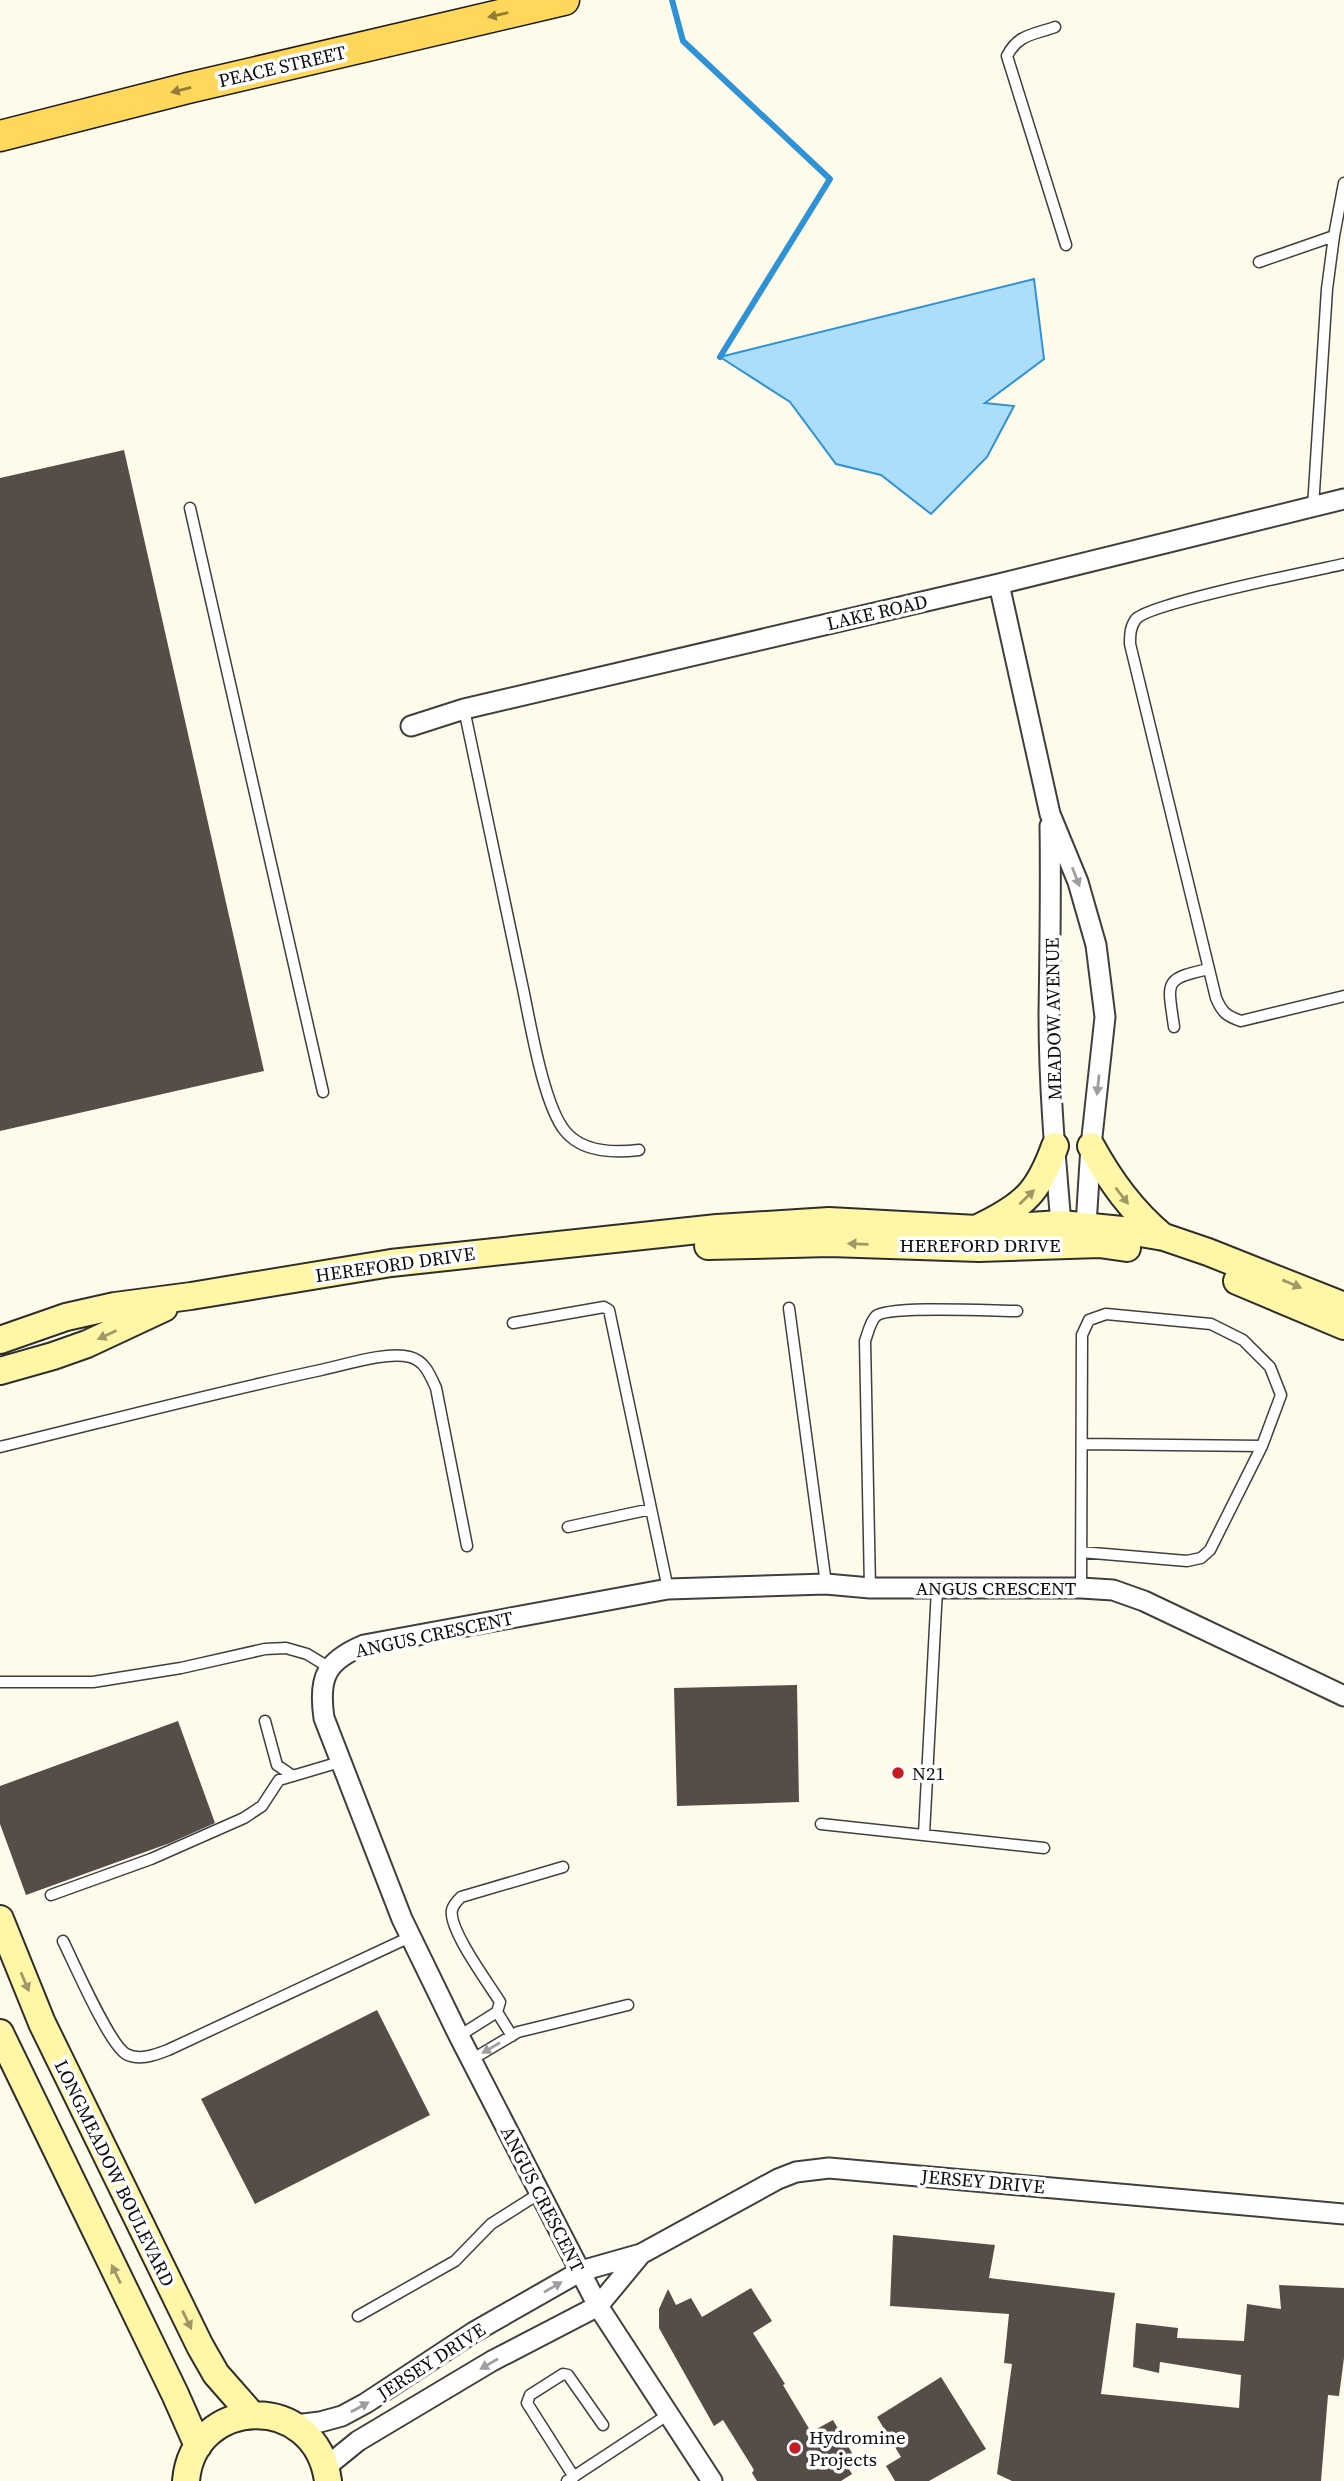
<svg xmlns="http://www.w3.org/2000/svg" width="1344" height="2481" font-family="'Source Serif 4',serif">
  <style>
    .water { fill: #acddfa; stroke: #2e92d6; stroke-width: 2 }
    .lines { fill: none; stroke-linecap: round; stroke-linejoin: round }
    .stream { stroke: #2e92d6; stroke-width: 6 }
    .building { fill: #564d48 }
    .lane-casing { stroke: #3f3f3f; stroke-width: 13 }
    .street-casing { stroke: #3f3f3f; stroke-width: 23 }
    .secondary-casing { stroke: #2e2e2e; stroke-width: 30 }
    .primary-casing { stroke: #1d1d1d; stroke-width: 33 }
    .lane { stroke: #fff; stroke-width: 10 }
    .street { stroke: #fff; stroke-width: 19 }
    .secondary { stroke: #fff6a6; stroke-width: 26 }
    .primary { stroke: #ffd85b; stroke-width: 30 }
    .oneway { fill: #927c37 }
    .oneway2 { fill: #9e9e9e }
    .oneway3 { fill: #9e9868 }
    .poi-dot { fill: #c51b22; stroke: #fff; stroke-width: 2.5 }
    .labels { text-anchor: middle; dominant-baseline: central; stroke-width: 7; stroke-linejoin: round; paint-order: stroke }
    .street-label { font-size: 19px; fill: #0c0c0c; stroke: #fff }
    .poi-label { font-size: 19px; fill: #0c0c0c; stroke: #fff; text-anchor: start }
  </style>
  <rect width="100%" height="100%" fill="#fffbeb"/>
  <path class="water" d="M1034,279L1044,359L985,403L1014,406L987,457L931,514L881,475L836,464L790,402L720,357Z"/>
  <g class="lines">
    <path class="stream" d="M672,0L683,41L830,179L720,357"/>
  </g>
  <path class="building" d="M124,450L264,1071L0,1131V478Z
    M797,1685L799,1802L677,1806L674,1688Z
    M178,1721L215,1823L170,1843L26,1895L0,1824V1786Z
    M377,2010L430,2115L255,2204L201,2099Z
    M893,2235L995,2245L989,2278L1115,2293L1101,2394L1239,2408L1241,2375L1160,2362L1159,2373L1133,2367L1136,2323L1178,2328L1177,2338L1244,2341L1247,2304L1281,2309L1279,2285L1344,2288V2358L1339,2396L1328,2395L1321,2481H1012L997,2474L1012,2364L1004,2363L1009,2314L890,2306Z
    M751,2288L772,2321L753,2333L785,2384L783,2385L811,2432L833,2420L852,2453L843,2459L852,2474L841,2481H757L752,2473L754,2470L723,2420L714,2426L659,2328V2309L668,2289L676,2305L691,2298L702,2317Z
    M941,2377L986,2449L929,2481H895L886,2466L901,2457L877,2417Z"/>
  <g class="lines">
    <g class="lane-casing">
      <path id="lane" d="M1055,27C1033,35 1018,34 1007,56L1066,245
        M1334,236L1344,183
        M1259,262L1334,236L1327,289L1313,507
        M190,508L323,1092
        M1344,564C1312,571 1151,603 1136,619C1130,627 1130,635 1130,644L1216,998C1222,1012 1226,1016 1241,1021L1344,996
        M464,709C483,801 503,892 522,984C530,1021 543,1104 565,1131C582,1152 614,1153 639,1150
        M1174,1027C1168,982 1162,979 1209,969
        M789,1308L826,1584
        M513,1323L604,1307L609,1310L668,1589
        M1083,1444L1262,1446
        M0,1447C107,1421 213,1393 321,1370C345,1365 386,1351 410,1357C425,1361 430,1375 436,1388L467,1546
        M568,1527L651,1509
        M870,1588L865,1341C868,1333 870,1322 876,1316C889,1305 994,1311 1017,1311
        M1081,1588L1082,1335L1089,1320L1106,1314L1211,1324L1243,1340L1270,1367L1281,1395L1262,1446L1210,1550L1201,1558L1187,1561L1081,1552
        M0,1682H93L181,1668L265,1649L286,1648L307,1654L330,1668
        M265,1721L277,1765L293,1776
        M821,1824L1044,1848
        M924,1834L937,1589
        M51,1895L151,1859L244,1818L262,1806L279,1780L340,1762
        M63,1941C74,1963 109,2044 126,2054C139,2061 155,2055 168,2050L410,1937
        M497,2012L512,2036
        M459,2036L497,2012L500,2002C489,1984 448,1929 452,1910C453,1905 457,1901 461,1897L563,1867
        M471,2060L518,2032L628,2005
        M358,2316L455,2261L491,2224L540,2193
        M574,2477L527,2403L530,2395L563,2374L568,2375L603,2425
        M567,2481L669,2414"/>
    </g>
    <g class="street-casing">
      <path id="street" d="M999,584L1050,814L1078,882L1096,945L1105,1017L1091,1146L1086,1225
        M411,726L464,709L999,584L1344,499
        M1050,826C1051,889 1050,951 1049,1014C1049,1084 1055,1154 1061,1224
        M295,2425L320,2422L342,2416L366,2403L474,2332L581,2271L641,2254L778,2179L796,2172L829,2168L1344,2214
        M326,2467L358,2441L492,2361L598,2306L641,2254
        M712,2481L598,2306L459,2036L402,1919L324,1718C318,1677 326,1661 364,1645L668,1589L826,1584L870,1588H1081L1113,1590L1144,1601L1344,1696"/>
    </g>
    <g class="secondary-casing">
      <path id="secondary" d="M1091,1146C1111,1182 1132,1211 1163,1237
        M982,1226C1025,1205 1039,1191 1055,1146
        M708,1246L830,1243L979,1248L1099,1244L1127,1248
        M1237,1281L1344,1326
        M0,1340L66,1317L115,1306L191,1296L391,1263L717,1228L829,1221L977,1229L1061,1224L1122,1230L1164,1237L1208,1252L1344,1306
        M0,1371L53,1356L87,1344L164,1308
        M0,1919L42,2023L200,2346L216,2374L252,2415
        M0,2033L175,2394L198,2446
        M186,2481C193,2396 316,2391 328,2481"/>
    </g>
    <g class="primary-casing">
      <path id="primary" d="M0,136L188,88L564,0"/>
    </g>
    <use href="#lane" class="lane"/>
    <use href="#street" class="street"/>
    <use href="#secondary" class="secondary"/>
    <use href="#primary" class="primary"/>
  </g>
  <defs><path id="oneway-solid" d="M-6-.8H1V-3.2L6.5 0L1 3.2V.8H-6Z" transform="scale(1.75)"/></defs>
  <g class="oneway">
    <use href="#oneway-solid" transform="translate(498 15) rotate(167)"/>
    <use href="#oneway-solid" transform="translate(181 90) rotate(166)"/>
  </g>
  <g class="oneway2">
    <use href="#oneway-solid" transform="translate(1076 877) rotate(69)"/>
    <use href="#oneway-solid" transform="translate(1098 1085) rotate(96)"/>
    <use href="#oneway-solid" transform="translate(491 2048) rotate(149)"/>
    <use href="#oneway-solid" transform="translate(553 2287) rotate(-30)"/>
    <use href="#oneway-solid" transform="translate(489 2364) rotate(150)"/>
    <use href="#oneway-solid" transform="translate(360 2407) rotate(-29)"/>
  </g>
  <g class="oneway3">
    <use href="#oneway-solid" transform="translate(1122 1196) rotate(52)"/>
    <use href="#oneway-solid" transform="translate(1027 1197) rotate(-44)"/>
    <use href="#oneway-solid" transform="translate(858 1244) rotate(-178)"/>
    <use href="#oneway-solid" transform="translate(1292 1284) rotate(23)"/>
    <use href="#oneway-solid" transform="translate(107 1335) rotate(155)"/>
    <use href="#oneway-solid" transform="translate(25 1982) rotate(67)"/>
    <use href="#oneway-solid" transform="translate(116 2274) rotate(-116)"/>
    <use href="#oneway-solid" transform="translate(187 2320) rotate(64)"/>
  </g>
  <g class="poi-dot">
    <circle cx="898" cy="1773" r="7"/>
    <circle cx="795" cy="2448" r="7"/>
  </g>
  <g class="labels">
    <g class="street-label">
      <text transform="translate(282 66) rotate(-13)">PEACE STREET</text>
      <text transform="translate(877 612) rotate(-13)">LAKE ROAD</text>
      <text transform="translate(1053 1019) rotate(-91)">MEADOW AVENUE</text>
      <text x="980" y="1245">HEREFORD DRIVE</text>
      <text transform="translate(395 1264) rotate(-8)">HEREFORD DRIVE</text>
      <text x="996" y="1588">ANGUS CRESCENT</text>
      <text transform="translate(434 1634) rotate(-12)">ANGUS CRESCENT</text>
      <text transform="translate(115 2173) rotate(64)">LONGMEADOW BOULEVARD</text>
      <text transform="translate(983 2181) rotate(5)">JERSEY DRIVE</text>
      <text transform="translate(543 2199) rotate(63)">ANGUS CRESCENT</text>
      <text transform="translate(431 2361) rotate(-33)">JERSEY DRIVE</text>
    </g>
    <g class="poi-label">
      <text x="912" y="1773">N21</text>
      <text x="809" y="2437">Hydromine<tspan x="809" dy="22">Projects</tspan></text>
    </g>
  </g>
</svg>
